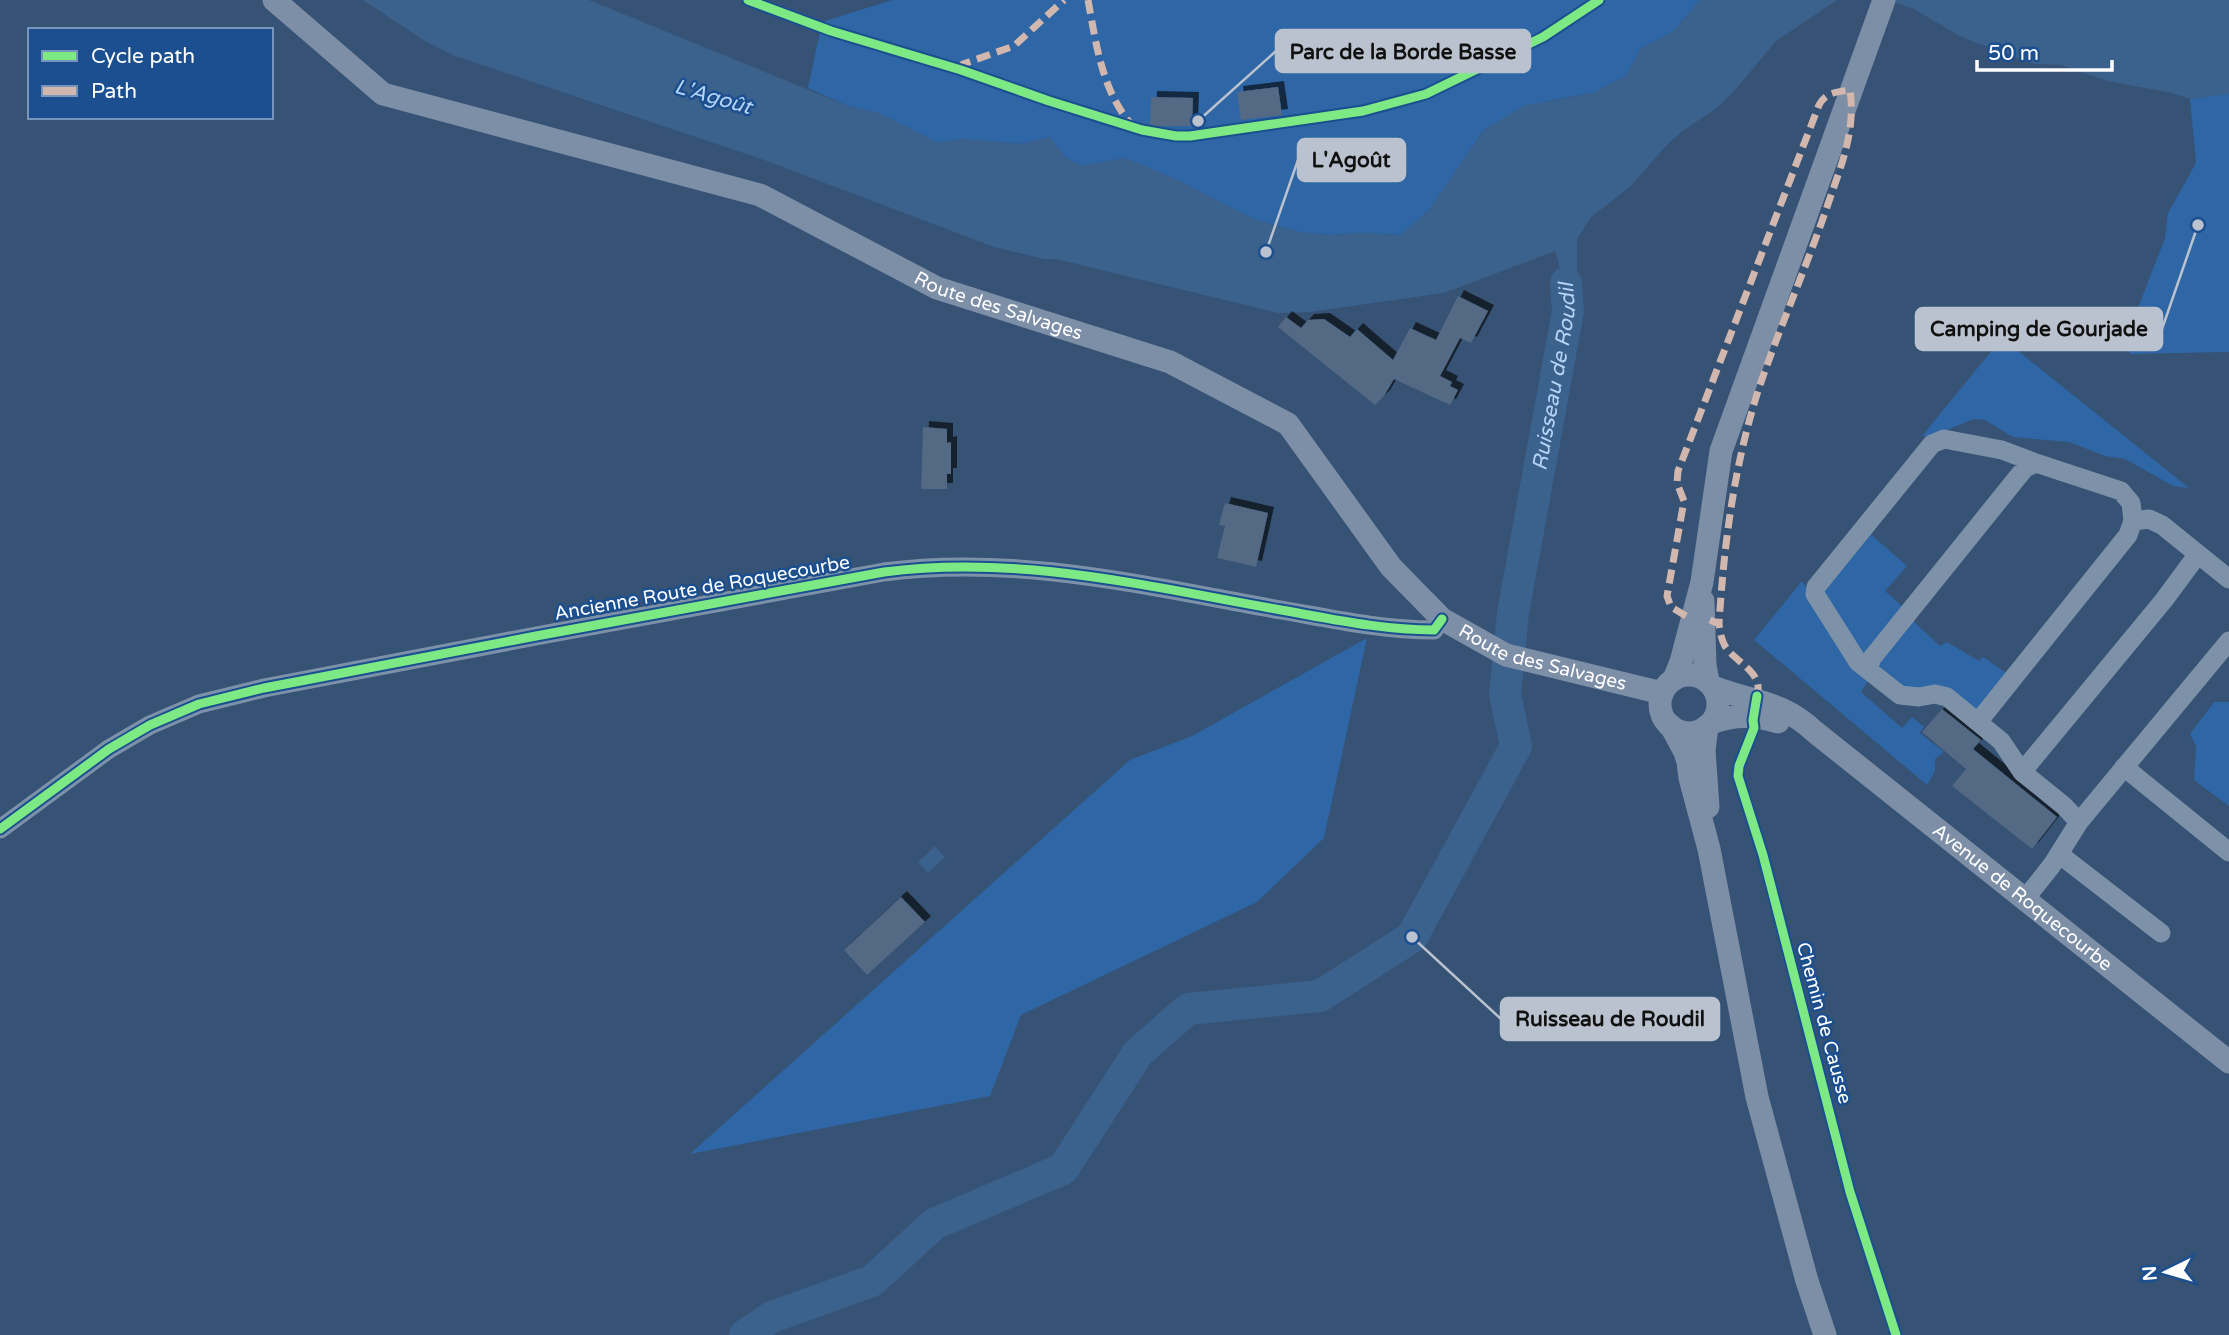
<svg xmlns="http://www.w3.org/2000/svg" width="2229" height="1335" font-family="'Varela Round',sans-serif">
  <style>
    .green { fill: #2f66a5 }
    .water { fill: #3b618d }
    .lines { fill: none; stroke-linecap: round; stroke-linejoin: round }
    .river { stroke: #3b618d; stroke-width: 32 }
    .building { fill: #526984; filter: url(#shadow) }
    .minor { stroke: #7d92a8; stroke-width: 19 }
    .major { stroke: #7d8ea7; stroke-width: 23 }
    .quiet { stroke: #d1b7ad; stroke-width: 7; stroke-dasharray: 14 7; stroke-linecap: butt }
    .cycleway-casing { stroke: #1b4f8f; stroke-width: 13 }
    .cycleway { stroke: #7ce984; stroke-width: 9 }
    .labels { text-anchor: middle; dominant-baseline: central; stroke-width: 5; stroke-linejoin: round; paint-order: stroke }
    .street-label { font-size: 19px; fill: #fff; stroke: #1b4f8f }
    .water-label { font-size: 21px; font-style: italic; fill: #b5d3f5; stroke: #1b4f8f }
    .leader { fill: none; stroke: #b9c2ce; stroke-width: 2.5 }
    .callout-dot { fill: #b9c2ce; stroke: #1b4f8f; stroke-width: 2.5 }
    .callout { fill: #b9c2ce; stroke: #b9c2ce; stroke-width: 2.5 }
    .callout-label { font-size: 21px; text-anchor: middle; font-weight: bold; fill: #111 }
  </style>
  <defs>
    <filter id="shadow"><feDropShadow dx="6" dy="-6" stdDeviation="0" flood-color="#0009"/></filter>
  </defs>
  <rect width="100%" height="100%" fill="#365274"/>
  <path class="green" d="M892,0H1700L1674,31L1641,49L1626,76L1593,93L1548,101L1484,130L1429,210L1401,235L1362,233L1329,235L1300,232L1253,219L1126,158L1081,166L1066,158L1050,137L1022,144L962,139L938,143L879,113L848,106L808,88L822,22Z
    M2224,94H2229V352L2130,354L2126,339L2165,238L2168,213L2196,163L2190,99Z
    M2002,338L2189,488L2173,486L2125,459L2105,456L2069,442L2013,437L1985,420L1974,419L1932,436H1922Z
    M1867,531L1907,566L1885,591L1905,609L1869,654L1858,655L1823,591Z
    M1802,581L1855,665L1869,679L1861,692L1902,728L1912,717L1924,727L1920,733L1944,752L1935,759V771L1927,785L1754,640Z
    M1911,619L1940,646L1947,642L1979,661L1983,657L2009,675L1983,708H1975C1934,698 1904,697 1876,662Z
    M1367,638L1324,838L1257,902L1021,1015L990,1096L690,1154L1130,760L1192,736Z
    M2214,702H2229V806L2194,780L2196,746L2190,734Z"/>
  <path class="water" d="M363,0H589L848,106L879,113L938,143L962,139L1022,144L1050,137L1066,158L1081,166L1126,158L1182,182L1253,219L1300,232L1329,235L1362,233L1401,235L1429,210L1484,130L1523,106L1593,93L1626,76L1641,49L1674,31L1700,0H1837L1776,41L1736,89L1717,108L1681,132L1665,147L1630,187L1591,217L1577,239V310L1566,330L1559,264L1555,251L1444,293L1310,312L1278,313L1056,259H1044L994,247L764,160L455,56L425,41Z
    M1889,0H2229V94L2190,99L2172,93L2108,81L2061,65L2034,64L2012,56L2001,49L1978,44L1958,35L1914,9Z
    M935,846L945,857L928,873L918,862Z"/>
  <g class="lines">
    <path class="river" id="s1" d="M745,1335L772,1317L872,1281L934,1224L1063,1169L1138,1053L1188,1009L1320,996L1412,937L1516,746L1505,694L1513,613L1568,311L1566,283"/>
  </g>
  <path class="building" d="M1278,87L1282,115L1241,120L1237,92Z
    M1151,97L1193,98L1192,126H1150Z
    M1458,296L1488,311L1471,343L1460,338L1440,376L1452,382L1450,386L1458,390L1450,405L1394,379L1384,396L1375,405L1278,327L1286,317L1301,328L1308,320L1324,319L1350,337L1357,329L1393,360L1410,328L1436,340Z
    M923,427L947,429V443L951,442V474H947V489H921Z
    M1225,503L1268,513L1256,567L1217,558L1225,526L1219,525Z
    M1942,709L1981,740L1973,749L2057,817L2032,849L1952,786L1966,769L1922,732Z
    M901,897L925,922L867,975L844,950Z"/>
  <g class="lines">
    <path class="minor" d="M2036,463L2002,450L1944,439L1932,444L1816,587L1815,594L1858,662L1900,695L1919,697L1935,694L1947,697L2001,741L2022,772L2064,806L2079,822
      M2133,521L2149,519L2162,525L2229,579
      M1868,669L1872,658L2025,468L2036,463L2121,491L2131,503L2133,521L2128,535L1978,722
      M2124,767L2229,852
      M2022,772L2164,600L2198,554
      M0,829L109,749L150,725L199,704L264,688L536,636L884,572C1018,554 1150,587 1281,610C1332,619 1382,630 1434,630L1442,619
      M2059,854L2161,933
      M2025,899L2052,865L2079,822L2229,641"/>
    <g class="major">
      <path id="s2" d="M274,0L383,94L760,195L937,288L1170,362L1288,424L1391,567L1442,619L1506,655L1662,693"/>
      <path d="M1703,601L1705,665L1708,681"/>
      <circle cx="1689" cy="704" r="29"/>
      <path d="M1674,679L1681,662L1702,582L1721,451L1884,0"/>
      <path id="s3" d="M1713,687C1754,703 1781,700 1815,732L2229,1062"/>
      <path d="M1711,723C1735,714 1754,715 1778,722"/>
      <path d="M1671,726L1685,752L1688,762L1690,778L1709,849L1757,1097L1807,1281L1825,1335"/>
      <path d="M1707,726L1704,750L1708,807"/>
    </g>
    <path class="quiet" d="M1088,0C1096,43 1102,92 1132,125
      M961,70L963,64L1014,46L1064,0
      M1686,616L1671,607L1667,596L1684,501L1677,483L1678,471L1819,105C1826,92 1837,92 1850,90C1856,131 1841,166 1828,204C1807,266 1780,326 1759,388C1734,465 1724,544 1719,624
      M1710,620L1719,624C1720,631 1721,639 1725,646C1737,664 1764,672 1757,696"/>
    <g class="cycleway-casing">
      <path id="cycleway" d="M748,0L831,31L961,70L1049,101L1142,130L1176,136H1190L1363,111L1426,94L1543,37L1599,0
        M1757,696L1753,720L1754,728L1739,766L1738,776L1763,855L1850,1192L1896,1335
        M0,829L109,749L150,725L199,704L264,688L536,636L884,572C1018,554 1150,587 1281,610C1332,619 1382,630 1434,630L1442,619"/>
    </g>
    <use href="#cycleway" class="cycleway"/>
  </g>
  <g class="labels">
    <g class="street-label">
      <text stroke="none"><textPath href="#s2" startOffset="798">Route des Salvages</textPath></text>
      <text transform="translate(702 588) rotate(-10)">Ancienne Route de Roquecourbe</text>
      <text stroke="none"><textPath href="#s2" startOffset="1470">Route des Salvages</textPath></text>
      <text stroke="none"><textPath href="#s3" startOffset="378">Avenue de Roquecourbe</textPath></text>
      <text transform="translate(1824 1023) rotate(75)">Chemin de Causse</text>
    </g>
    <g class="water-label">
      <text transform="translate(713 97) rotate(16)">L'Agoût</text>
      <text stroke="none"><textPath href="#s1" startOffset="1402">Ruisseau de Roudil</textPath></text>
    </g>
  </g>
  <path class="leader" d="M1198 121L1276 51M1266 252L1298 160M2198 225L2162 329M1412 937L1501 1019"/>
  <g class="callout-dot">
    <circle cx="1198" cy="121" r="7"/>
    <circle cx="1266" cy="252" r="7"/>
    <circle cx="2198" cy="225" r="7"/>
    <circle cx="1412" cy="937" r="7"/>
  </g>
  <g class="callout">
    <rect x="1276" y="30" width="254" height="42" rx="7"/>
    <rect x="1298" y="139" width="107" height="42" rx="7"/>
    <rect x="1916" y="308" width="246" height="42" rx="7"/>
    <rect x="1501" y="998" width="218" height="42" rx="7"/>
  </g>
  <g class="callout-label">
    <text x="1403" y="59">Parc de la Borde Basse</text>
    <text x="1351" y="167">L'Agoût</text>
    <text x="2039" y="336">Camping de Gourjade</text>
    <text x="1610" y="1026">Ruisseau de Roudil</text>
  </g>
  <rect x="28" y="28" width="245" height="91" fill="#1b4f8f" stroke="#7695bc" stroke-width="2"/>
  <rect x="42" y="51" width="35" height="10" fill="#7ce984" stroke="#7695bc" stroke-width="2"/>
  <text x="91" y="63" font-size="21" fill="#ffffff">Cycle path</text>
  <rect x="42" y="86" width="35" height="10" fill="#d1b7ad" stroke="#7695bc" stroke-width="2"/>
  <text x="91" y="98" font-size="21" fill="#ffffff">Path</text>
  <g transform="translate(2166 1272) rotate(265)" stroke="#1b4f8f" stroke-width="5" paint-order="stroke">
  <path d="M0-5L12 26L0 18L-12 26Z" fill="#ffffff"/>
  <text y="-10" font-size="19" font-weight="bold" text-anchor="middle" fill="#ffffff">N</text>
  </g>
  <path d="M1977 60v10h135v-10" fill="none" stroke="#ffffff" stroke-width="3.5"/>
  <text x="1988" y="60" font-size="21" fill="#ffffff" stroke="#1b4f8f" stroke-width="5" paint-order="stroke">50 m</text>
</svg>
